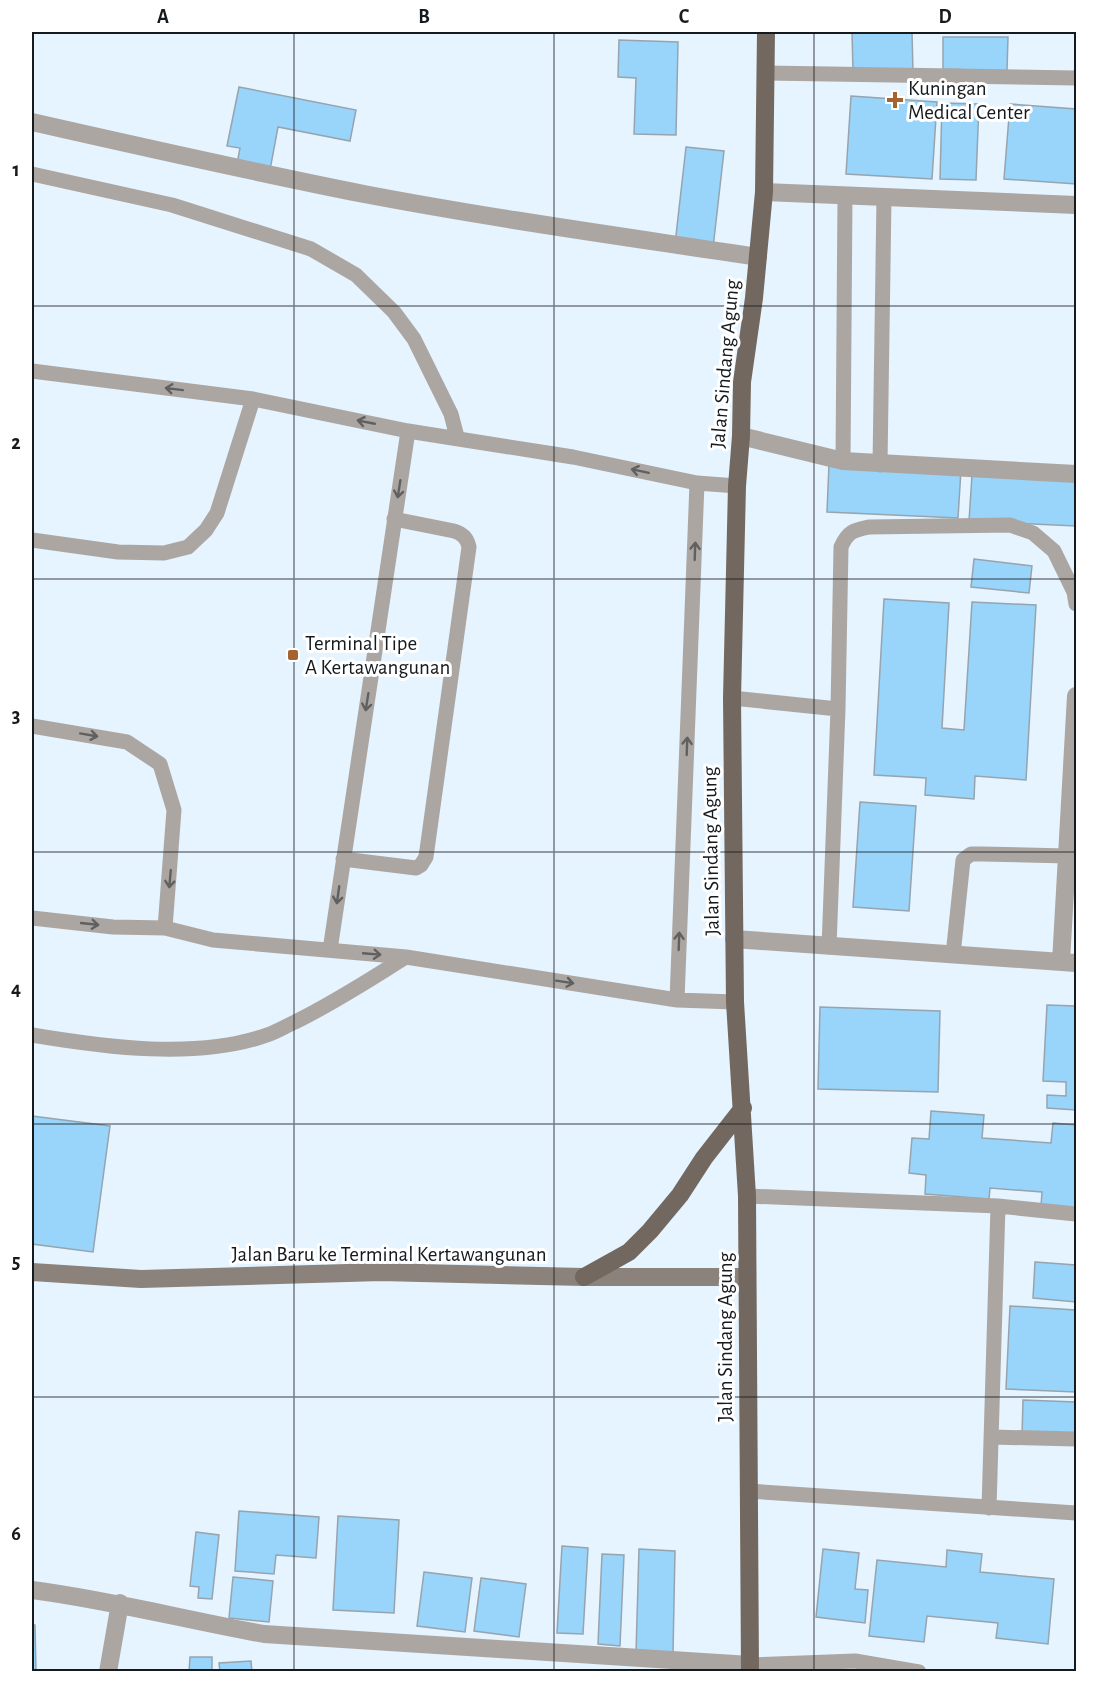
<svg xmlns="http://www.w3.org/2000/svg" width="1108" height="1703" font-family="'Alegreya Sans',sans-serif">
  <style>
    .building { fill: #99d4fa; stroke: #96a4ae; stroke-width: 1.5 }
    .lines { fill: none; stroke-linecap: round; stroke-linejoin: round }
    .service { stroke: #aca6a2; stroke-width: 15 }
    .minor { stroke: #aca6a2; stroke-width: 18 }
    .secondary { stroke: #8b827b; stroke-width: 18 }
    .primary { stroke: #736860; stroke-width: 18 }
    .oneway { stroke: #606060 }
    .grid { fill: none; stroke: #151a1e; stroke-width: 1.5; stroke-opacity: 0.55 }
    .poi-dot { fill: #a56330; stroke: #fff; stroke-width: 2 }
    .labels { text-anchor: middle; dominant-baseline: central; stroke-width: 6; stroke-linejoin: round; paint-order: stroke }
    .poi-label { font-size: 21px; fill: #151a1e; stroke: #fff; text-anchor: start }
    .street-label { font-size: 21px; fill: #151a1e; stroke: #fff }
    .neatline { fill: none; stroke: #151a1e; stroke-width: 2 }
    .grid-label { font-size: 20px; text-anchor: middle; font-weight: bold; fill: #151a1e }
  </style>
  <rect width="100%" height="100%" fill="#e5f4ff"/>
  <path class="building" d="M852,32H912L913,72H853Z
    M943,37H1008L1007,71L943,69Z
    M619,40L678,42L676,135L634,134L636,78L618,77Z
    M239,87L356,110L350,141L278,127L270,170L237,164L240,148L227,146Z
    M851,96L937,102L932,179L846,174Z
    M942,103L979,104L976,180L940,179Z
    M1010,104L1076,109V184L1004,179Z
    M686,147L724,151L713,248L675,244Z
    M829,464L961,470L958,518L827,512Z
    M972,475L1076,480V526L969,521Z
    M974,559L1032,566L1029,593L971,587Z
    M884,599L949,603L942,728L964,730L972,602L1036,605L1026,780L975,776L974,799L925,795L926,778L874,775Z
    M860,802L916,806L909,911L853,907Z
    M1047,1005L1076,1006V1110L1047,1108V1095L1066,1096V1082L1043,1081Z
    M820,1007L940,1011L938,1092L818,1089Z
    M931,1111L984,1115L982,1138L1051,1143L1053,1123L1076,1125V1209L1041,1206L1042,1192L990,1188L989,1199L925,1194L926,1175L909,1173L912,1138L929,1139Z
    M32,1116L110,1126L93,1252L32,1244Z
    M1035,1262L1076,1265V1302L1033,1298Z
    M1010,1306L1076,1310V1392L1006,1389Z
    M1023,1400L1076,1402V1437L1022,1436Z
    M239,1511L319,1517L316,1558L276,1555L274,1574L235,1571Z
    M338,1516L399,1520L394,1613L333,1610Z
    M196,1532L219,1535L212,1599L198,1598L199,1587L190,1586Z
    M562,1546L588,1548L583,1634L557,1633Z
    M639,1549L675,1551L673,1653H636Z
    M823,1549L859,1553L855,1589L868,1590L865,1623L816,1617Z
    M947,1550L982,1554L980,1572L1054,1579L1048,1644L996,1638L998,1623L927,1616L924,1642L869,1636L877,1560L946,1567Z
    M602,1554L624,1555L620,1646L598,1644Z
    M424,1572L472,1578L465,1632L417,1626Z
    M233,1577L273,1581L269,1622L229,1618Z
    M481,1578L526,1584L519,1637L474,1631Z
    M32,1625H35L36,1672H32Z
    M190,1657H212V1672H189Z
    M251,1661L252,1672H220L219,1663Z"/>
  <g class="lines">
    <path class="service" d="M766,73L1076,78
      M32,174L172,205L311,249L356,275L394,312L414,339L451,414L457,437
      M32,371L253,399L408,431L573,457L697,483L737,486
      M843,461L845,196
      M880,465L884,198
      M32,540L118,552L164,553L188,547L206,530L217,513L253,399
      M732,698L838,709
      M32,726L127,742L160,764L174,810L165,928L213,940L406,957L677,1000L735,1002
      M343,859L416,868L421,865L426,857L469,547C467,538 463,534 454,531L394,519
      M32,918L113,927L165,928
      M829,947L838,709L841,547C848,531 854,530 869,527L1010,525L1033,533L1054,551L1074,592L1076,604
      M330,950L408,431
      M953,955L963,860L971,854H982L1067,856
      M677,1000L697,483
      M32,1035C104,1047 197,1060 267,1035C276,1032 286,1026 295,1022C334,1003 369,980 406,957
      M747,1196L998,1206L1076,1214
      M991,1437L1076,1439
      M748,1491L1076,1513
      M989,1508L998,1206
      M750,1665L855,1661L919,1672"/>
    <path class="minor" d="M32,122C142,147 253,172 364,194C495,219 627,237 758,257
      M764,192L1076,205
      M741,436L843,461L1076,474
      M734,939L1076,963
      M1061,962L1076,696
      M32,1590C110,1600 186,1620 264,1634L750,1665
      M108,1672L120,1603"/>
    <path class="secondary" d="M32,1272L141,1279L381,1272L584,1277H747"/>
    <path class="primary" d="M584,1277L629,1252L650,1231L680,1195L704,1158L743,1108
      M750,1672L747,1196L735,1002L732,698L737,486L741,436L742,382L754,298L764,192L766,32"/>
  </g>
  <defs><path id="oneway-shaft" d="M-6 0H5M1.5-3L5.5 0L1.5 3" fill="none" stroke-width="1.6" stroke-linecap="round" stroke-linejoin="round" transform="scale(1.5)"/></defs>
  <g class="oneway">
    <use href="#oneway-shaft" transform="translate(174 389) rotate(-173)"/>
    <use href="#oneway-shaft" transform="translate(366 422) rotate(-169)"/>
    <use href="#oneway-shaft" transform="translate(640 471) rotate(-168)"/>
    <use href="#oneway-shaft" transform="translate(399 489) rotate(99)"/>
    <use href="#oneway-shaft" transform="translate(695 551) rotate(-88)"/>
    <use href="#oneway-shaft" transform="translate(367 702) rotate(99)"/>
    <use href="#oneway-shaft" transform="translate(89 735) rotate(10)"/>
    <use href="#oneway-shaft" transform="translate(687 746) rotate(-88)"/>
    <use href="#oneway-shaft" transform="translate(170 879) rotate(95)"/>
    <use href="#oneway-shaft" transform="translate(338 895) rotate(98)"/>
    <use href="#oneway-shaft" transform="translate(90 924) rotate(6)"/>
    <use href="#oneway-shaft" transform="translate(679 941) rotate(-88)"/>
    <use href="#oneway-shaft" transform="translate(372 954) rotate(5)"/>
    <use href="#oneway-shaft" transform="translate(565 982) rotate(9)"/>
  </g>
  <path class="grid" d="M294,32V1672M554,32V1672M814,32V1672M32,306H1076M32,579H1076M32,852H1076M32,1124H1076M32,1397H1076"/>
  <g class="poi-dot">
    <path d="M892 91h6v6h6v6h-6v6h-6v-6h-6v-6h6z"/>
    <rect x="287" y="649" width="12" height="12" rx="3"/>
  </g>
  <g class="labels">
    <g class="poi-label">
      <text x="908" y="88">Kuningan<tspan x="908" dy="24">Medical Center</tspan></text>
      <text x="305" y="643">Terminal Tipe<tspan x="305" dy="24">A Kertawangunan</tspan></text>
    </g>
    <g class="street-label">
      <text transform="translate(725 364) rotate(-85)">Jalan Sindang Agung</text>
      <text transform="translate(711 851) rotate(-91)">Jalan Sindang Agung</text>
      <text x="389" y="1254">Jalan Baru ke Terminal Kertawangunan</text>
      <text transform="translate(725 1337) rotate(-90)">Jalan Sindang Agung</text>
    </g>
  </g>
  <rect width="1108" height="1703" fill="none" stroke="#ffffff" stroke-width="66"/>
  <rect x="33" y="33" width="1042" height="1637" class="neatline"/>
  <g class="grid-label">
    <text x="163" y="23">A</text>
    <text x="424" y="23">B</text>
    <text x="684" y="23">C</text>
    <text x="945" y="23">D</text>
    <text x="16" y="176">1</text>
    <text x="16" y="449">2</text>
    <text x="16" y="722">3</text>
    <text x="16" y="995">4</text>
    <text x="16" y="1268">5</text>
    <text x="16" y="1540">6</text>
  </g>
</svg>
